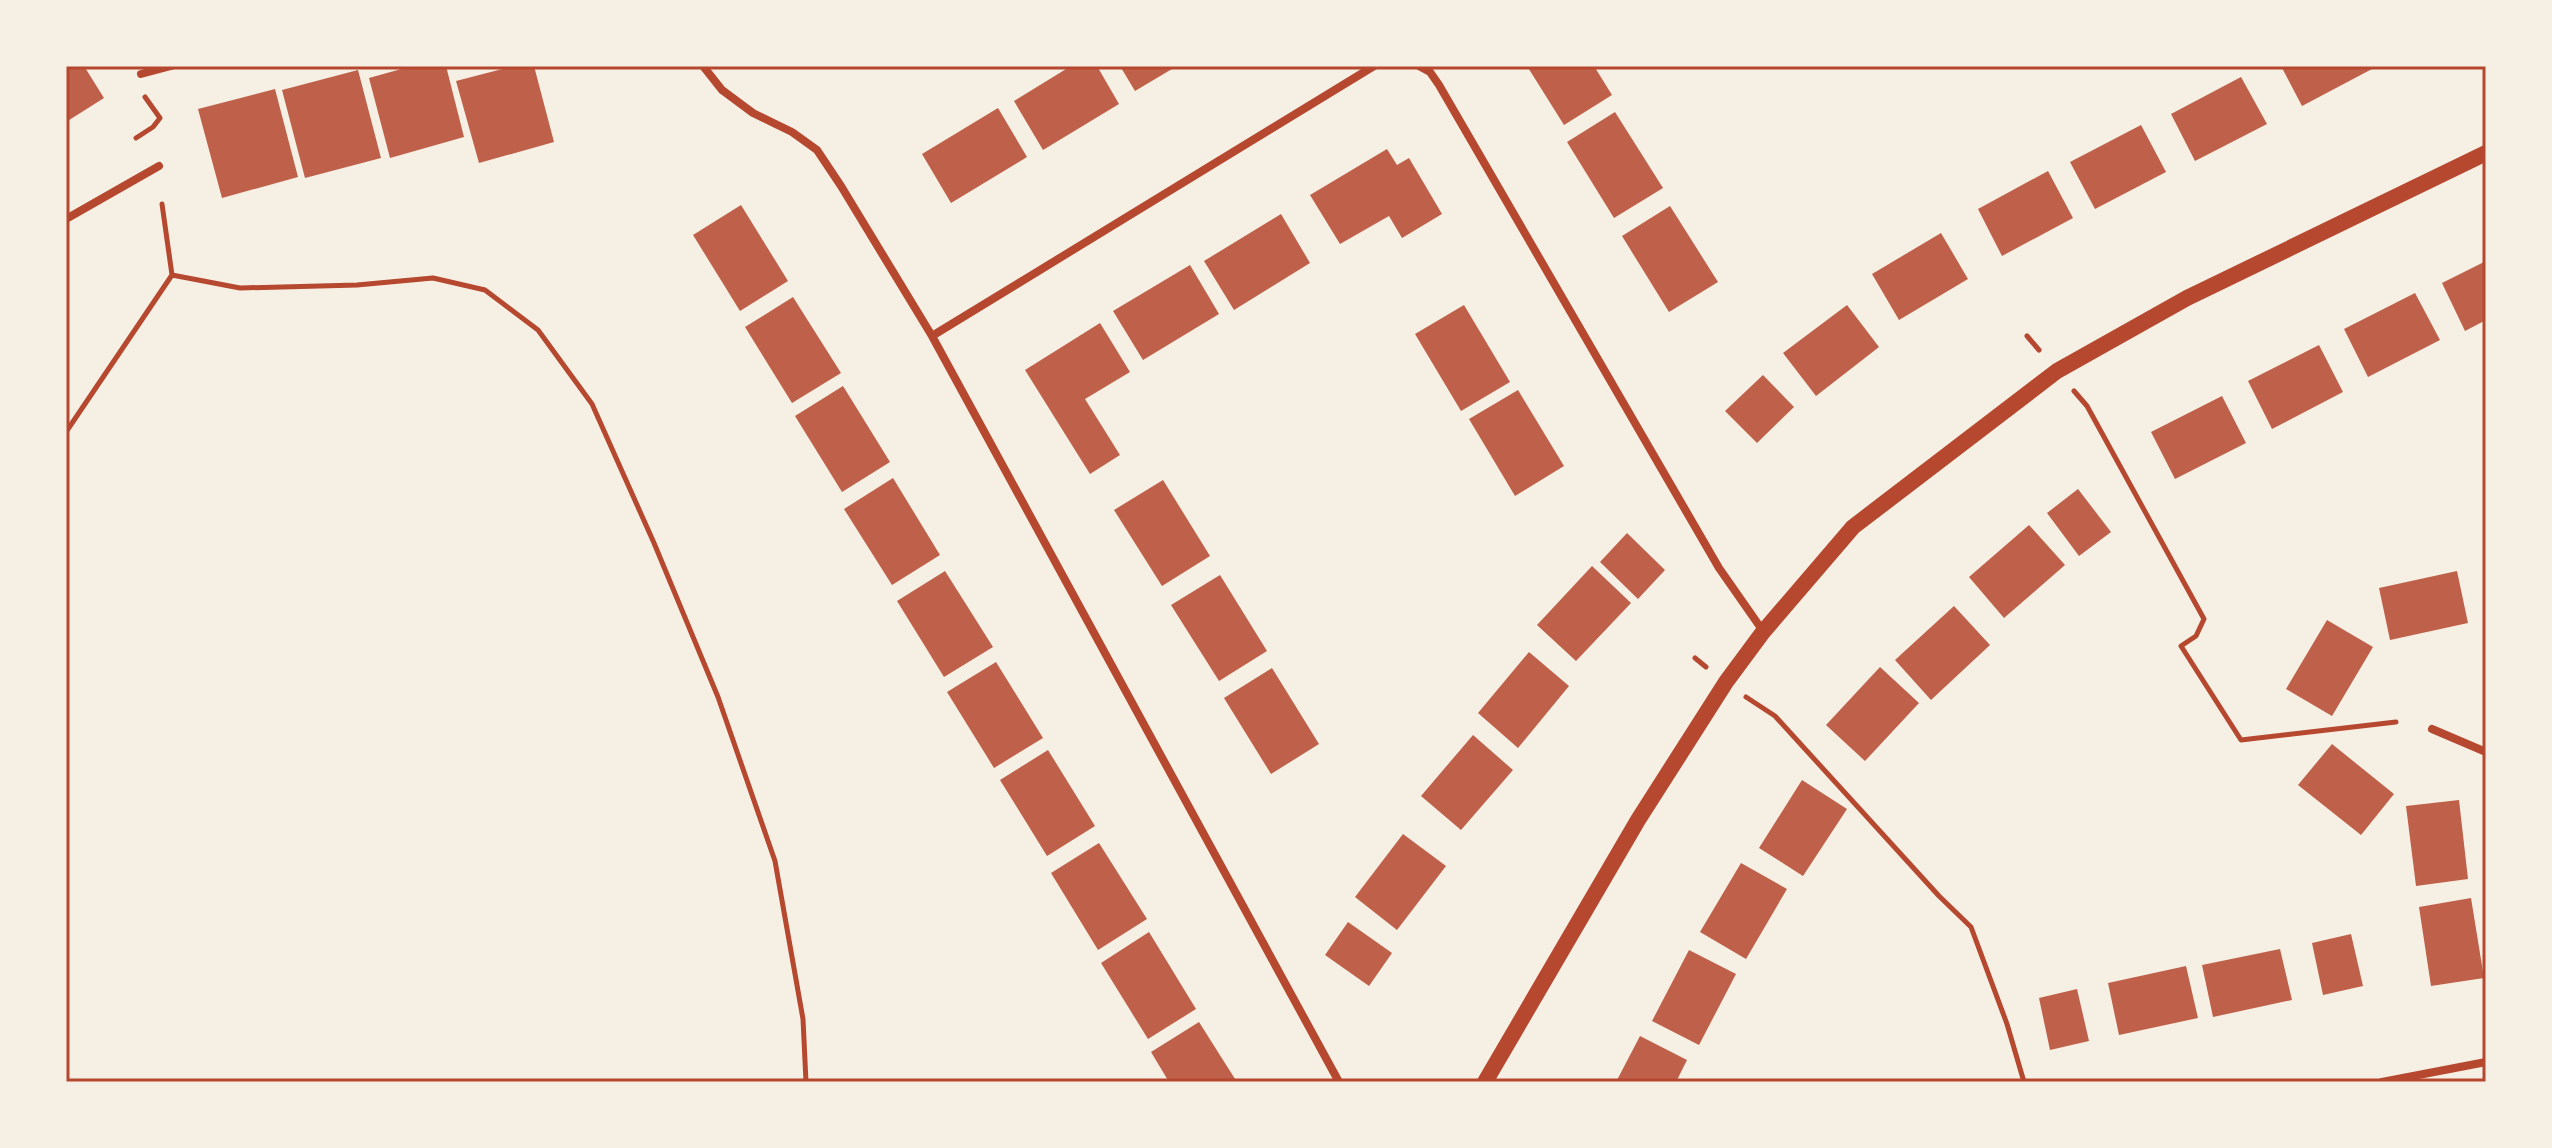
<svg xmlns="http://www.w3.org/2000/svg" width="2552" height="1148" font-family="Barlow,sans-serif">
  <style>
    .building { fill: #bf614a }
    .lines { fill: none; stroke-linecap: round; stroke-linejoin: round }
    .path { stroke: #b5482f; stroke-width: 5 }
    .minor { stroke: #b5482f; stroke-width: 8 }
    .secondary { stroke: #b5482f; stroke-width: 16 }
    .neatline { fill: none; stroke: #b5482f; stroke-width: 3 }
  </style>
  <rect width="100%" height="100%" fill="#f6efe4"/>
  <path class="building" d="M66,66H84L104,98L66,122Z
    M412,66H446L464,137L390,158L369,78Z
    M514,66H534L554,142L479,163L456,81Z
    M1071,66H1097L1119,104L1043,150L1014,101Z
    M1120,66H1177L1135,91Z
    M1527,66H1594L1612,95L1564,125Z
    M2281,66H2371L2372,69L2302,106Z
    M358,70L381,158L305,178L282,90Z
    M2241,77L2267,124L2195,161L2171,114Z
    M275,89L298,177L222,198L198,109Z
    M998,108L1027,157L951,203L922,154Z
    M1615,112L1663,188L1614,218L1567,142Z
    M2141,125L2166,172L2095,209L2070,162Z
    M1387,149L1397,165L1409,158L1442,214L1402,238L1389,216L1340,244L1310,195Z
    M2048,171L2073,218L2002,256L1978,209Z
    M741,205L788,281L740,311L693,235Z
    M1670,206L1718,282L1669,312L1622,236Z
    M1281,214L1310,263L1234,310L1204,261Z
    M1941,233L1968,279L1899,320L1872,274Z
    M2486,261V320L2465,331L2442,283Z
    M1190,265L1219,314L1143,360L1113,311Z
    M2415,293L2440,340L2368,377L2344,329Z
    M793,297L841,373L792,403L745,327Z
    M1464,305L1510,382L1461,411L1415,334Z
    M1847,305L1879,347L1816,396L1783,353Z
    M1100,323L1130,372L1085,399L1120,455L1090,474L1025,370Z
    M2319,345L2343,392L2272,429L2248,381Z
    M1763,375L1794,407L1757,443L1725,411Z
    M843,386L890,462L842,492L795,416Z
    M1518,390L1564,466L1515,496L1469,419Z
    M2222,396L2246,443L2175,479L2151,432Z
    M893,478L940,555L892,585L844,509Z
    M1163,480L1210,556L1162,586L1114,510Z
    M2078,489L2111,532L2079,556L2047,513Z
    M2029,525L2065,565L2004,618L1969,577Z
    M1627,533L1665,570L1638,599L1600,562Z
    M1592,566L1631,603L1576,661L1537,625Z
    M945,571L993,647L944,677L897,601Z
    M2457,571L2468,623L2390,640L2379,588Z
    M1220,575L1267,651L1219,681L1171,605Z
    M1954,606L1990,645L1931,700L1895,660Z
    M2327,620L2373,647L2332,716L2286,689Z
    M1529,652L1569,686L1518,748L1478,713Z
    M996,662L1043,738L994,768L947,692Z
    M1880,667L1919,703L1865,761L1826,725Z
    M1272,668L1319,744L1271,774L1224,698Z
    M1473,735L1513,770L1461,830L1421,796Z
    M2332,744L2394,794L2361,835L2298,785Z
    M1048,750L1095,826L1047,856L1000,780Z
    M1802,780L1847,809L1803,876L1759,848Z
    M2459,800L2468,879L2416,886L2406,806Z
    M1403,834L1446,866L1397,930L1355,897Z
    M1099,843L1147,919L1098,950L1051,873Z
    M1741,863L1787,889L1746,959L1700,932Z
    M2471,898L2484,978L2431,986L2419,907Z
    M1348,922L1392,953L1369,986L1325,955Z
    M1149,932L1196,1009L1148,1039L1101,963Z
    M2351,934L2363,986L2323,995L2312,943Z
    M2280,949L2292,1000L2213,1017L2202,965Z
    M1689,950L1736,974L1699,1045L1652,1021Z
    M2186,966L2198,1018L2119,1035L2108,983Z
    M2077,989L2089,1041L2050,1050L2039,998Z
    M1199,1022L1223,1060L1237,1082H1169L1151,1052Z
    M1640,1036L1687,1060L1676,1082H1616Z"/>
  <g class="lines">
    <path class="path" d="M136,138L153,127L160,118L145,97
      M162,204L172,275L240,288L357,285L433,278L485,290L538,330L592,404L654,543L718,697L775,861L803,1019L806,1082
      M2027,336L2039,350
      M2074,391L2087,406L2204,619L2196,636L2181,646L2241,740L2396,722
      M66,432L172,275
      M1695,658L1706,667
      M1746,697L1775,716L1939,896L1971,927L2007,1024L2024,1082"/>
    <path class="minor" d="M703,66L722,90L753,113L792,132L817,150L841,186L932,336L1339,1082
      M1419,66L1430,72L1439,85L1719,568L1763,631
      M141,74L171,66
      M66,219L159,166
      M932,336L1374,66
      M2432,729L2486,752
      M2382,1082L2486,1062"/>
    <path class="secondary" d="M1485,1082L1638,820L1726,682L1763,632L1853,527L2057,371L2187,298L2486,153"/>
  </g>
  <rect width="2552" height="1148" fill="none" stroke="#f6efe4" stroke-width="136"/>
  <rect x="68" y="68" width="2416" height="1012" class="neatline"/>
</svg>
